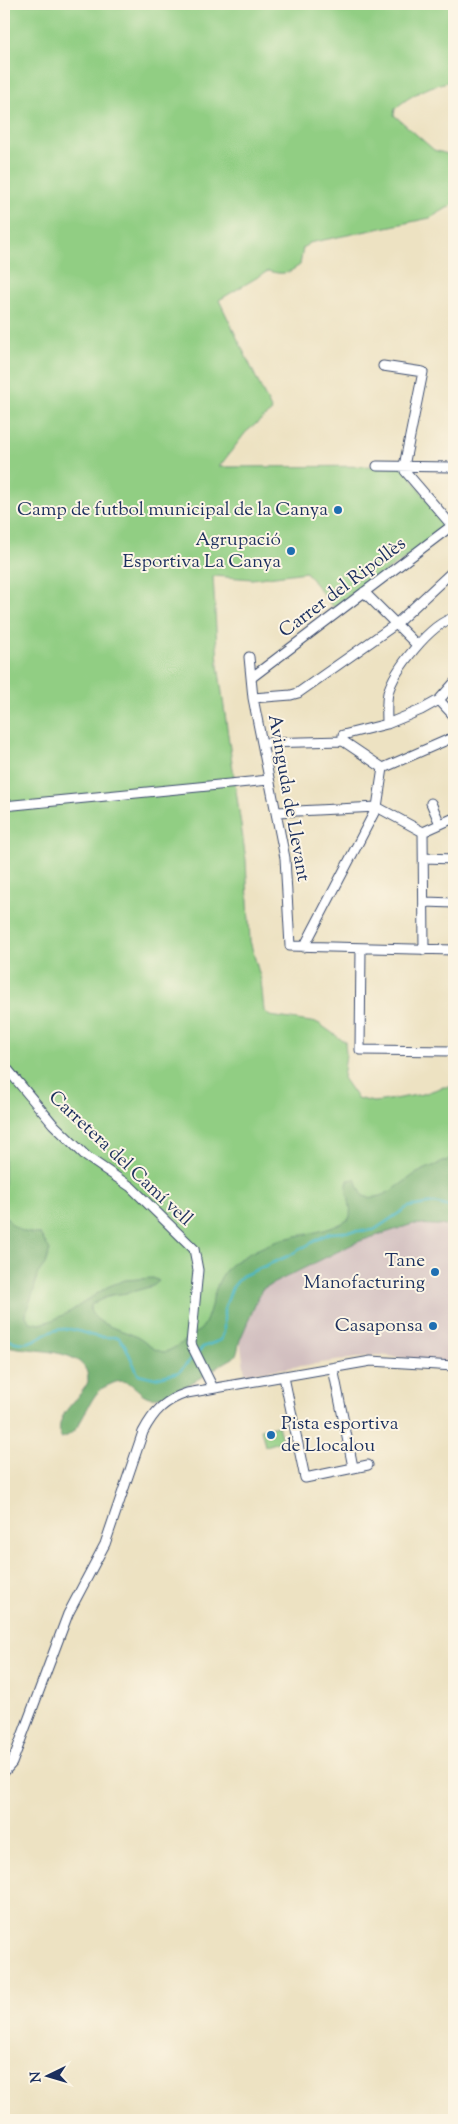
<svg xmlns="http://www.w3.org/2000/svg" width="458" height="2124" font-family="'Sorts Mill Goudy',serif">
  <style>
    .industrial { fill: #d2bfc0 }
    .green { fill: #91ce83; stroke: #567e70 }
    .forest { fill: #74b171; stroke: #487068 }
    .lines { fill: none; stroke-linecap: round; stroke-linejoin: round }
    .stream { stroke: #4ab7c6; stroke-width: 2.5 }
    .minor-casing { stroke: #3a4a6d; stroke-width: 11 }
    .minor { stroke: #fff; stroke-width: 9 }
    .poi-dot { fill: #1f6fb2; stroke: #fcf5e5; stroke-width: 2 }
    .labels { text-anchor: middle; dominant-baseline: central; stroke-width: 4; stroke-linejoin: round; paint-order: stroke }
    .poi-label { font-size: 19px; fill: #1b2f5e; stroke: #fcf5e5; text-anchor: end }
    .street-label { font-size: 19px; fill: #1b2f5e; stroke: #fcf5e5 }
  </style>
  <rect width="100%" height="100%" fill="#fcf5e5"/>
  <filter id="ink" filterUnits="userSpaceOnUse"><feTurbulence type="fractalNoise" baseFrequency=".02" numOctaves="2"/><feDisplacementMap in="SourceGraphic" scale="10" xChannelSelector="R" yChannelSelector="G"/><feConvolveMatrix kernelMatrix="1 2 1 2 8 2 1 2 1" color-interpolation-filters="sRGB"/></filter>
  <filter id="wash" filterUnits="userSpaceOnUse"><feTurbulence type="fractalNoise" baseFrequency=".0096" numOctaves="4" result="noise"/><feDisplacementMap in="SourceGraphic" scale="20" xChannelSelector="R" yChannelSelector="G"/><feGaussianBlur stdDeviation="1.12" result="paint"/><feColorMatrix in="noise" values="0 0 0 0 0 0 0 0 0 0 0 0 0 0 0 0 0 1.4 0 .05"/><feComposite in="paint" operator="in"/></filter>
  <g filter="url(#wash)">
    <rect width="100%" height="100%" fill="#ede2c2"/>
    <path class="industrial" d="M413,1224L454,1226V1363L377,1355L245,1374L240,1340L262,1289L357,1242Z"/>
    <path class="green" d="M4,4H454V81C435,83 409,95 395,109L394,115L434,150L454,156V204L430,218L309,243L303,248L300,265C287,274 283,275 268,271L219,300L272,411L246,432L219,467L404,466L447,530L333,607L306,572L252,579L213,576L218,665L246,860L250,941L261,980L264,1011L270,1016L318,1023L345,1042L346,1054L343,1078L357,1098L373,1102L382,1101L423,1094L443,1087H454V1209L299,1247L199,1360L4,1337Z
      M278,1425L282,1441L265,1446L261,1429Z"/>
    <path class="forest" d="M454,1157V1226L413,1224L357,1242L262,1289L240,1340L237,1353L233,1358C209,1371 184,1391 158,1397C137,1402 135,1372 111,1384C107,1386 101,1388 98,1392C85,1406 81,1434 61,1438C53,1414 79,1401 88,1382C91,1345 26,1353 4,1345V1214C14,1229 22,1233 40,1234L50,1250L45,1264L37,1275L34,1290L27,1309L26,1316L30,1322L40,1324L53,1320L71,1311L107,1287L125,1280L153,1278L159,1281L153,1286L128,1293L111,1295L92,1304L90,1310C97,1326 121,1329 135,1336C144,1340 154,1352 165,1352C171,1351 194,1335 200,1330C214,1317 210,1277 236,1261C251,1252 267,1244 284,1239C306,1233 330,1232 349,1219C354,1207 344,1193 348,1180L355,1179L363,1196C382,1203 402,1182 417,1173C429,1167 442,1163 454,1157Z"/>
    <g class="lines">
      <path class="stream" d="M4,1338C37,1353 39,1328 67,1329C76,1329 86,1334 94,1336C102,1338 110,1337 118,1337L125,1345L138,1374L155,1378L179,1372L194,1356
        M198,1352L203,1347L221,1340L224,1332V1310L232,1288L242,1276L288,1256L329,1233L374,1230L408,1207L434,1203L454,1208"/>
    </g>
  </g>
  <g filter="url(#ink)">
    <g class="lines">
      <g class="minor-casing">
        <path id="minor" d="M383,366L423,372L404,466L405,471L454,528
          M377,466L454,467
          M364,592L417,645
          M249,657L253,698L285,858L290,946L454,950
          M251,678L454,524
          M253,698L291,695L298,693L396,624L454,570
          M439,700L454,716
          M387,724C387,714 386,703 388,693C394,670 431,623 454,618
          M263,743L343,741V735L387,724L421,710L439,700L454,683
          M383,768L454,737
          M431,803L440,824
          M4,806L269,780
          M277,812L377,807L423,832L424,950
          M423,832L454,818
          M425,858L454,859
          M425,902L454,903
          M304,947L377,807L383,768L343,741
          M361,948L360,1050L454,1051
          M4,1065L53,1124L87,1157L131,1187L194,1249L198,1270L191,1344L213,1388
          M333,1368L353,1467
          M284,1377L305,1478L368,1465
          M4,1772L12,1763L68,1614L105,1544L143,1432C154,1411 165,1400 187,1393L371,1361L454,1366"/>
      </g>
      <use href="#minor" class="minor"/>
    </g>
  </g>
  <g class="poi-dot">
    <circle cx="338" cy="510" r="5"/>
    <circle cx="291" cy="551" r="5"/>
    <circle cx="435" cy="1272" r="5"/>
    <circle cx="433" cy="1326" r="5"/>
    <circle cx="271" cy="1435" r="5"/>
  </g>
  <g class="labels">
    <g class="poi-label">
      <text x="328" y="510">Camp de futbol municipal de la Canya</text>
      <text x="281" y="540">Agrupació<tspan x="281" dy="22">Esportiva La Canya</tspan></text>
      <text x="425" y="1261">Tane<tspan x="425" dy="22">Manofacturing</tspan></text>
      <text x="423" y="1326">Casaponsa</text>
      <text x="281" y="1424" text-anchor="start">Pista esportiva<tspan x="281" dy="22">de Llocalou</tspan></text>
    </g>
    <g class="street-label">
      <text transform="translate(343 588) rotate(-37)">Carrer del Ripollès</text>
      <text transform="translate(288 798) rotate(80)">Avinguda de Llevant</text>
      <text transform="translate(120 1159) rotate(43)">Carretera del Camí vell</text>
    </g>
  </g>
  <rect width="458" height="2124" fill="none" stroke="#fcf5e5" stroke-width="20"/>
  <g transform="translate(48 2076) rotate(265)" stroke="#fcf5e5" stroke-width="4" paint-order="stroke">
  <path d="M0-4L9 19L0 12L-9 19Z" fill="#1b2f5e"/>
  <text y="-8" font-size="14" font-weight="bold" text-anchor="middle" fill="#1b2f5e">N</text>
  </g>
</svg>
